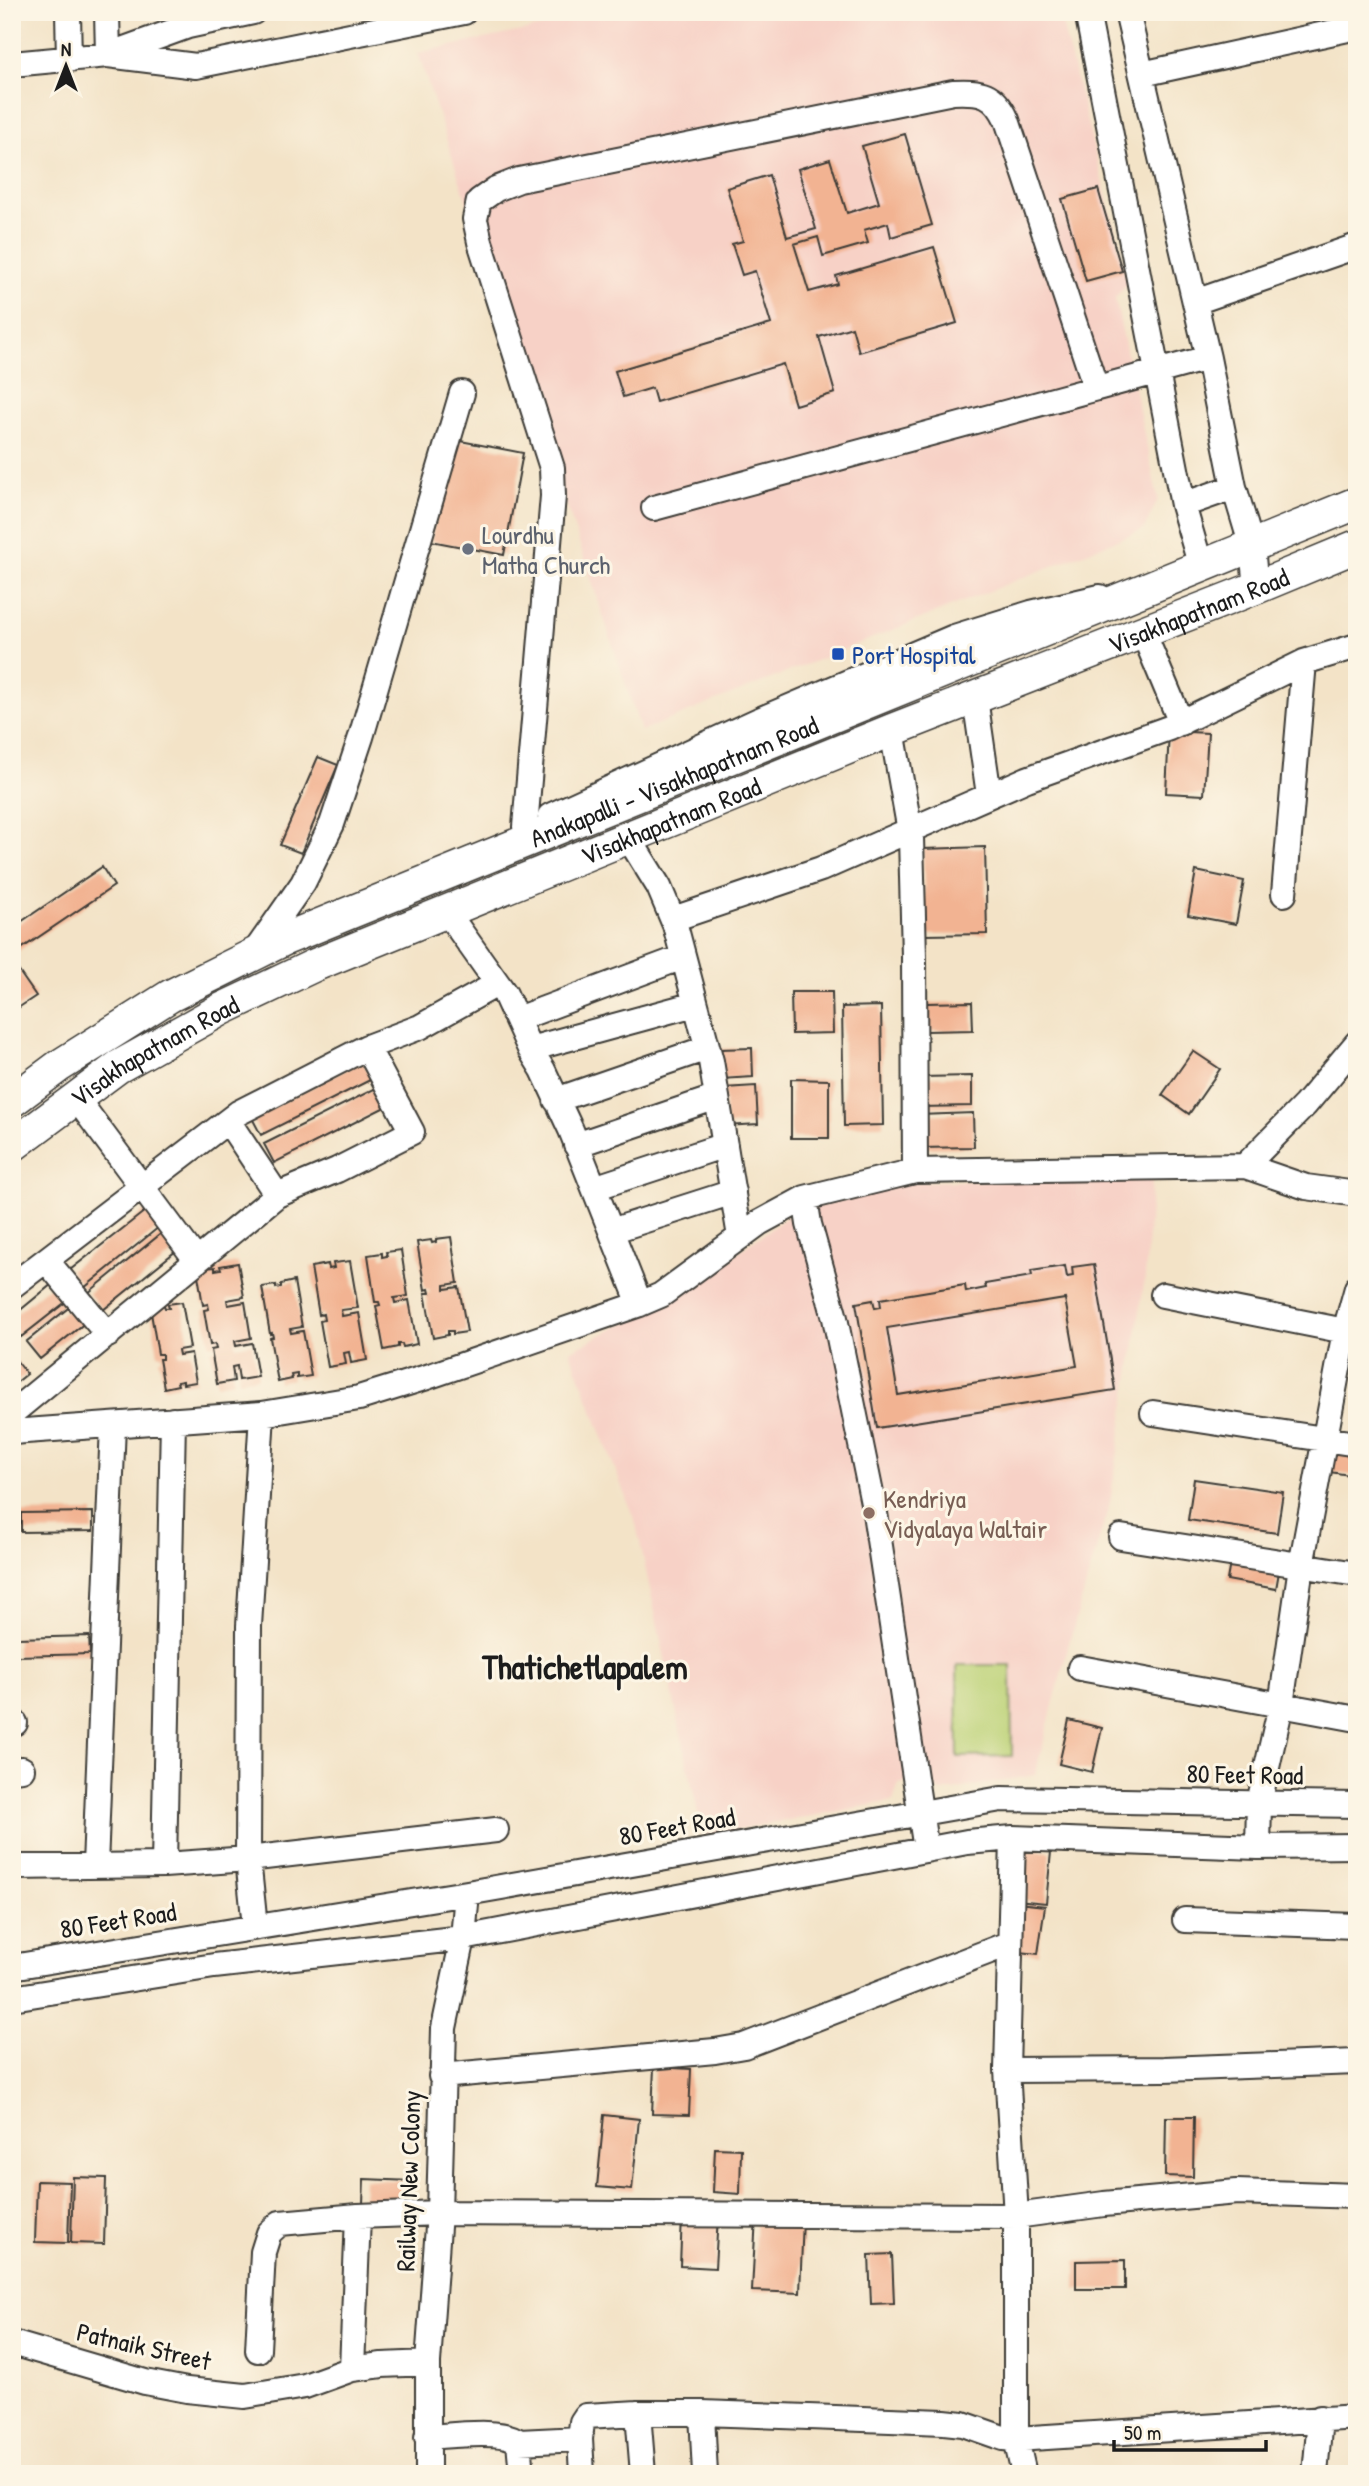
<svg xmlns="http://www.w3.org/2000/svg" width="1369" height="2486" font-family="'Patrick Hand',sans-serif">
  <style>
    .built { fill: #f7d1c6 }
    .green { fill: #bbd175; stroke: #6c7648; stroke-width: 2 }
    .building { fill: #f2b392; fill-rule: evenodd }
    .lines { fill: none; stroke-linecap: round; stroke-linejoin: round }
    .minor-casing { stroke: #3c3a36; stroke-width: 28 }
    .major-casing { stroke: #3c3a36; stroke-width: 35 }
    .minor { stroke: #fff; stroke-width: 24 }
    .major { stroke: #fff; stroke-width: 32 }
    .worship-dot { fill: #6b7280; stroke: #fcf5e5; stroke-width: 2.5 }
    .transit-dot { fill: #1a4fb4; stroke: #fcf5e5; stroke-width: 2.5 }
    .education-dot { fill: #8d6e63; stroke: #fcf5e5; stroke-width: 2.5 }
    .labels { text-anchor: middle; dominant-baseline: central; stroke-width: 6; stroke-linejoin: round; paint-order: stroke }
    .worship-label { font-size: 26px; fill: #5b616d; stroke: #fcf5e5; text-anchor: start }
    .street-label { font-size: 26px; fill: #1c1c1c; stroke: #fcf5e5 }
    .transit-label { font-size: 26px; fill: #164399; stroke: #fcf5e5; text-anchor: start }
    .education-label { font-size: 26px; fill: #785e54; stroke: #fcf5e5; text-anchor: start }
    .district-label { font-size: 33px; font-weight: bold; fill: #1c1c1c; stroke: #fcf5e5 }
  </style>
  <rect width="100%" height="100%" fill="#fcf5e5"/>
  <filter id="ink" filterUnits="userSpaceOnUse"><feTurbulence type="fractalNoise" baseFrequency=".0143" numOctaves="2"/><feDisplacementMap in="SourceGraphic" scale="14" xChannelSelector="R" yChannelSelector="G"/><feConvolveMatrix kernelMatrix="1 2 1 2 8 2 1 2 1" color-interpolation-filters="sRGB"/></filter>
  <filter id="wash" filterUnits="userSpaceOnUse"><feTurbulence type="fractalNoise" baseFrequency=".00686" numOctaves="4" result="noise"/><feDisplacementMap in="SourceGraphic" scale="28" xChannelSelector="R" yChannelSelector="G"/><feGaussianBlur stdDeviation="1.57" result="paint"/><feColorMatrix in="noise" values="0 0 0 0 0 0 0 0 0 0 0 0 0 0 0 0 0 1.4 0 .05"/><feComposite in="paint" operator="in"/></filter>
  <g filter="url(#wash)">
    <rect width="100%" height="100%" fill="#f3e3c7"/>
    <path class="built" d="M611,12H1059L1128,282L1115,298L1158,499L1144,529L641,731L418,53Z
      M1152,1178L1145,1277L1110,1502L1069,1643L1035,1775L941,1792L927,1778L899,1784L893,1801L703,1836L636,1524L570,1351L675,1297L793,1213L911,1182Z"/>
    <path class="green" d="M957,1665H1011L1012,1756L958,1757Z"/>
    <g id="blocks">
      <path class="building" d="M905,134L932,225L891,237L888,223L864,230L868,243L823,256L818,237L794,244L809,292L838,284L836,276L934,247L957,323L859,352L852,327L819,337L835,393L795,405L783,364L656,402L652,388L623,397L615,371L771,324L755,271L742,275L732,244L743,241L727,188L769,175L787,237L816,229L798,169L830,159L847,213L879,203L862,146Z
        M1098,189L1122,271L1086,281L1062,199Z
        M450,439L523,453L504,555L431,541Z
        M1169,731L1208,733L1204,795L1166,793Z
        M318,757L338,765L301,853L280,845Z
        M985,847L987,934L925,935L923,849Z
        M102,867L114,886L12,955V928Z
        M1196,871L1244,881L1236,924L1188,915Z
        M18,970L36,996L12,1012V974Z
        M791,992H832L833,1033L792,1034Z
        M972,1002L973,1030L927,1031V1003Z
        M881,1006L883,1125L844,1126L842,1007Z
        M752,1048L753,1077L721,1079L719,1049Z
        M1193,1051L1220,1069L1189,1114L1162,1095Z
        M363,1061L372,1079L261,1135L252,1118Z
        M972,1076V1106L920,1107V1077Z
        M791,1079L829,1080V1138H791Z
        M756,1086L758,1124L726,1126L724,1088Z
        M378,1087L387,1106L274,1163L264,1144Z
        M973,1113L974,1147L920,1148L919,1115Z
        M145,1211L159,1227L84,1288L70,1270Z
        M163,1232L177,1250L103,1310L88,1293Z
        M451,1237L458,1283L445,1285V1289L459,1287L467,1332L453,1334V1331H448V1335L433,1338L425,1293H430L429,1289L425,1290L417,1242L431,1240L432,1243L436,1242V1239Z
        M401,1250L408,1296L394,1298L395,1303L409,1300L417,1344L403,1347L402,1344H398V1347L384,1350L376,1306L380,1305L379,1302H375L368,1255L382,1253V1257L387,1256L386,1252Z
        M350,1261L358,1308L341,1310L342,1316L359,1313L367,1360L351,1363L349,1352L344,1353L346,1364L328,1367L320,1321L324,1320L323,1314L319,1315L311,1267L328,1264L329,1269L334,1268L333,1263Z
        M238,1263L244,1297L227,1300L228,1305L245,1302L251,1338L235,1341L236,1346L252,1343L258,1377L239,1380L237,1366L232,1367L234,1381L217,1384L211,1350L216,1349L215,1344L210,1345L204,1310L209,1309L208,1304L203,1305L197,1269L215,1267V1270L221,1269L220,1266Z
        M1094,1264L1115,1390L877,1428L856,1303L873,1300L875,1308L881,1307L880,1299L965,1285L966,1292L986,1288L985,1284L1032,1276L1031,1271L1065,1266L1067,1277L1073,1276L1072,1267ZM1065,1299L1077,1366L898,1395L887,1328Z
        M58,1279L72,1297L21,1337L12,1326V1317Z
        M294,1281L302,1327L290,1329L291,1333L303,1331L311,1376L297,1378V1374L291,1375L292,1379L278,1382L270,1338L273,1337L272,1333L270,1334L262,1287L276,1285V1288L281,1287V1284Z
        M77,1301L91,1318L40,1359L26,1342Z
        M182,1302L190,1348L178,1350L179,1355L191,1353L196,1382L183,1384V1381L177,1382L178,1385L164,1388L159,1359H162V1354H158L150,1307L164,1305L165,1308H169L168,1304Z
        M12,1355L27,1374L12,1386Z
        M1334,1443L1357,1447V1476L1329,1472Z
        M1194,1479L1283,1492L1277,1533L1188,1520Z
        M93,1512V1531L21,1532V1513Z
        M1231,1557L1280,1566L1276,1589L1227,1580Z
        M89,1636L90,1654L17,1656V1638Z
        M1069,1720L1102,1728L1092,1772L1059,1764Z
        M1022,1849L1051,1852L1046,1903L1017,1900Z
        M1017,1903L1045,1906L1038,1954L1011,1951Z
        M654,2067L691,2069L689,2115L652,2114Z
        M604,2115L639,2119L632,2190L597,2187Z
        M1166,2117H1194L1193,2177L1165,2176Z
        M715,2148L741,2149L740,2194L713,2192Z
        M73,2177L106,2178L104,2244L71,2243Z
        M364,2179L412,2181L411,2204L363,2203Z
        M37,2181L70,2182L68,2243L35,2242Z
        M682,2215L718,2216L715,2268L680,2266Z
        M756,2216L803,2218L800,2293L752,2291Z
        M892,2254L894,2303L871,2304L869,2255Z
        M1125,2260V2289H1076V2261Z"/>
    </g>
  </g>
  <g filter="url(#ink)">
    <use href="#blocks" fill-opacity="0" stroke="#3c3a36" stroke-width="2"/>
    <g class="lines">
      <g class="minor-casing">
        <path id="minor" d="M68,12L69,60
          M107,12L108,55L196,66L464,12
          M1087,12L1183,505L1201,567
          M1127,12L1208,358L1234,487L1252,547L1256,588
          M12,64L108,55L188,26L253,12
          M1142,74L1357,27
          M1195,302L1357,246
          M1183,505L1234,487
          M654,508L1208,358
          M1143,632L1181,723
          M975,698L989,795
          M892,730L911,837L914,957L915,1171
          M550,816L759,720L954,637L1031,613L1100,597
          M525,827L553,496L552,468L480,242L475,219L479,201L496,189L519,180L953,92C981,91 994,92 1007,120L1096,388
          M628,837L659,887L675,925L711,1061L740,1237
          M1284,894L1304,662
          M446,911L505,994L530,1049L543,1070L571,1130L640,1304
          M673,919L821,869L1027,779L1169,728L1304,662L1357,646
          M252,956L303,883L332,824L361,737L462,393
          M517,1019L683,957
          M530,1049L695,1004
          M76,1098L197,1261
          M556,1100L707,1048
          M228,1121L277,1195
          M576,1145L717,1097
          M1245,1166L1305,1105L1357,1043
          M594,1188L725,1145
          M805,1198L809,1224L835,1318L875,1513L926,1850
          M611,1231L733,1192
          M46,1260L108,1335
          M12,1286L238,1113L367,1047L420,1027L497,984
          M1163,1295L1345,1331
          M12,1413L277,1195L337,1170L412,1132L367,1047
          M1153,1413L1357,1444
          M12,1432L262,1414L359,1398L427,1377L640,1304L661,1295L759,1223L805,1198L915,1171L1245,1166L1306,1187L1357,1194
          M1121,1537L1357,1574
          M1080,1668L1357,1719
          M12,1723H15
          M12,1770L22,1769
          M1013,1838L1007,2070L1016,2216V2439L1024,2474
          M1258,1847L1259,1803L1281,1705L1301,1566L1345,1331L1357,1288
          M95,1865L113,1425
          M164,1865L173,1420
          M12,1867L164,1865L248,1859L496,1830
          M1185,1920L1357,1926
          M255,1927L248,1859L249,1626L262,1414
          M12,1967L467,1893L1001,1799L1357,1805
          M12,1998L214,1966L463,1938L967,1842L1013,1838L1258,1847L1357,1846
          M1007,2070L1164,2069L1357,2062
          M441,2076L715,2051L744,2046L1008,1944
          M12,2343L145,2382L187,2390L245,2396L305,2386L352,2369L382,2365L428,2363
          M258,2350L263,2252L269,2233L280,2223L358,2216L439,2213L1016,2216L1104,2204L1237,2192L1357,2196
          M352,2369L358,2216
          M638,2413L643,2474
          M702,2413L705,2474
          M427,2437C449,2436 504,2428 519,2442L522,2474
          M580,2439L582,2474
          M519,2442L580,2439L582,2422L586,2416L638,2413H702L944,2422L963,2424L1003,2438L1016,2439L1357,2417
          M428,2474V2363L439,2213L444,2028L463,1938L467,1893
          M1315,2474L1320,2418"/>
      </g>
      <g class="major-casing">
        <g id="major">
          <path id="s1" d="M12,1101L59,1066L170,996L285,939L1357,503"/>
          <path id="s2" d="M12,1146L118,1067L222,1009L315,965L892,730L1258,587L1357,546"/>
        </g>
      </g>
      <use href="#minor" class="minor"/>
      <use href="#major" class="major"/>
    </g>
  </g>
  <circle class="worship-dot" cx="468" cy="549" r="7"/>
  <rect class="transit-dot" x="831" y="647" width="14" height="14" rx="3.5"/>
  <circle class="education-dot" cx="869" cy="1513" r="7"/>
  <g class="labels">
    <g class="worship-label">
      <text x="482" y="534">Lourdhu<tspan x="482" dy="30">Matha Church</tspan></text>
    </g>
    <g class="street-label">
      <text stroke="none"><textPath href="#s2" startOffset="1306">Visakhapatnam Road</textPath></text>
      <text stroke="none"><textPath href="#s1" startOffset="738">Anakapalli - Visakhapatnam Road</textPath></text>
      <text stroke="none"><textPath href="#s2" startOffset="738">Visakhapatnam Road</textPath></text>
      <text stroke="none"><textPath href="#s2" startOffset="172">Visakhapatnam Road</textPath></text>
      <text transform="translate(1245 1774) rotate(1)">80 Feet Road</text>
      <text transform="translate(677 1826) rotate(-10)">80 Feet Road</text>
      <text transform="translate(118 1920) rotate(-9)">80 Feet Road</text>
      <text transform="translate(408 2181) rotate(-88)">Railway New Colony</text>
      <text transform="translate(144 2346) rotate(13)">Patnaik Street</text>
    </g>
    <g class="transit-label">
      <text x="852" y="654">Port Hospital</text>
    </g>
    <g class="education-label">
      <text x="883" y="1498">Kendriya<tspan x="883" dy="30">Vidyalaya Waltair</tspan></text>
    </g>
    <g class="district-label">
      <text x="585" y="1667">Thatichetlapalem</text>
    </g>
  </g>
  <rect width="1369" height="2486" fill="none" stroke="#fcf5e5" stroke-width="42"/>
  <g transform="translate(66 66)" stroke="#fcf5e5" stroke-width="5" paint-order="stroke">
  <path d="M0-5L12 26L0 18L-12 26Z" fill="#1c1c1c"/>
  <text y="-10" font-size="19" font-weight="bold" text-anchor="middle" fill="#1c1c1c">N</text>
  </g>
  <path d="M1114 2440v10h152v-10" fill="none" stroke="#1c1c1c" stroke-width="3.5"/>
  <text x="1124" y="2440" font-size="21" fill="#1c1c1c" stroke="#fcf5e5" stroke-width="5" paint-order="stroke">50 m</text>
</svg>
